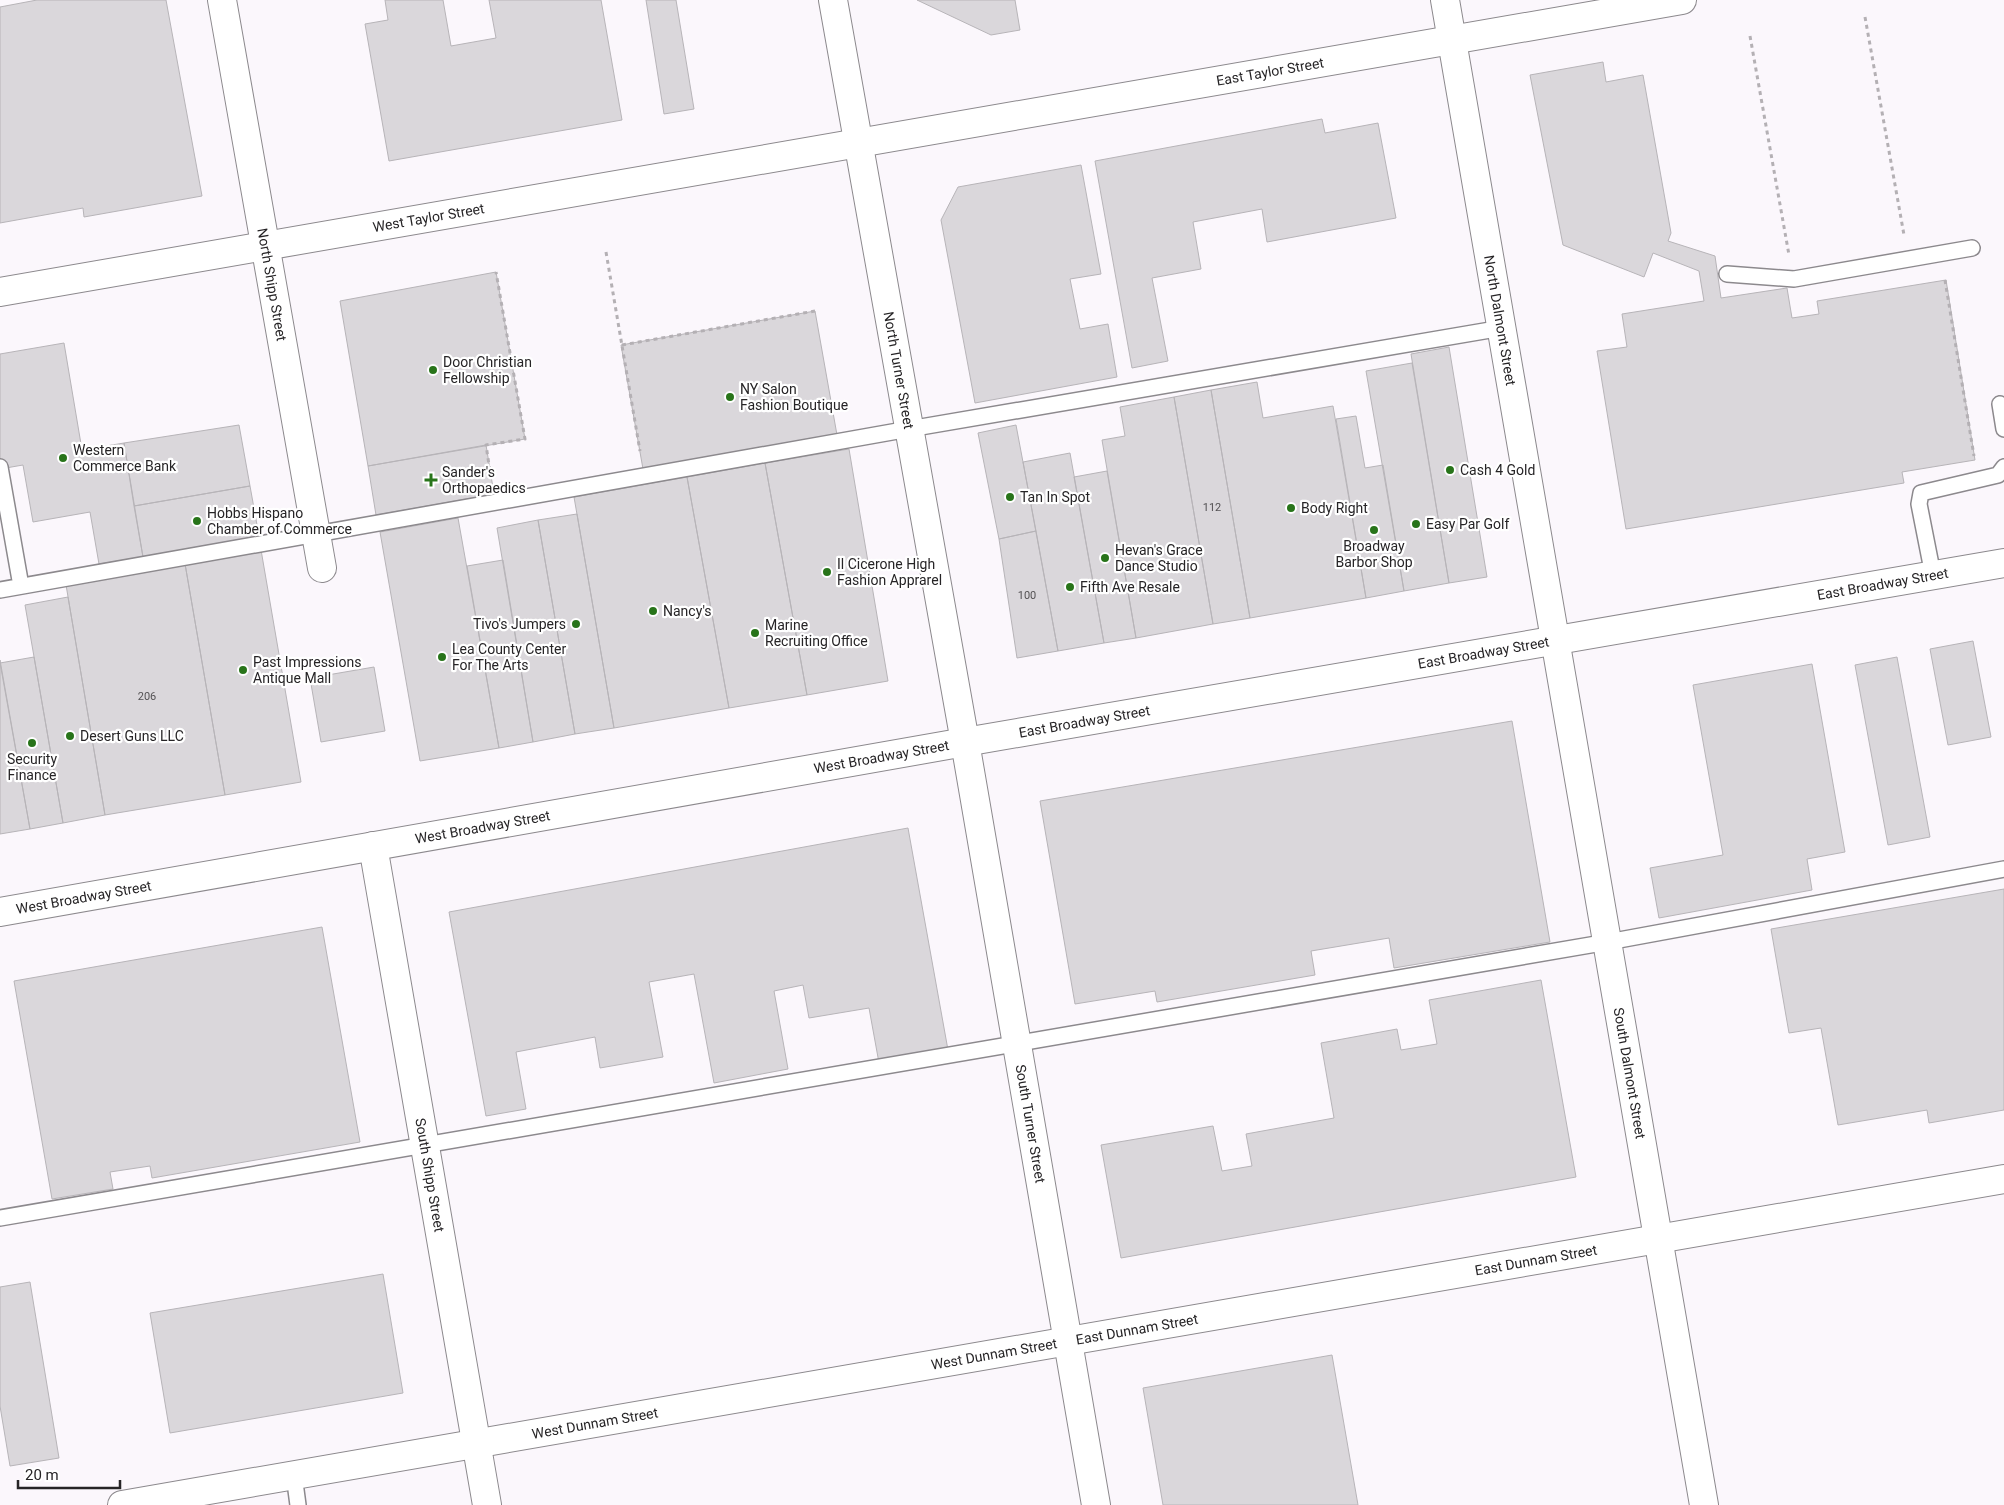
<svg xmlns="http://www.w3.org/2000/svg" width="2004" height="1505" font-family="Roboto,sans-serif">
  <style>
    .building { fill: #dad7db; stroke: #b7b4b8 }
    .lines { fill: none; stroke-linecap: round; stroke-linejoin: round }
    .service-casing { stroke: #8c898d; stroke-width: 18 }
    .minor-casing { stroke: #8c898d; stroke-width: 30 }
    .secondary-casing { stroke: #8c898d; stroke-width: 30 }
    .path { stroke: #b4b0b4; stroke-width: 3; stroke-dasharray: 4 4; stroke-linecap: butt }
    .service { stroke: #fff; stroke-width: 15 }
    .minor { stroke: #fff; stroke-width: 28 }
    .secondary { stroke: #fff; stroke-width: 28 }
    .poi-dot { fill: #28741a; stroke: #fff; stroke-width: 2 }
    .labels { text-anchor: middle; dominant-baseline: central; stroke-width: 4.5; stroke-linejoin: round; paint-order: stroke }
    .number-label { font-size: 11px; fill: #535153 }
    .street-label { font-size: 14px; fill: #262426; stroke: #fff }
    .poi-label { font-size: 14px; fill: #262426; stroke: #fff; text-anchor: start }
  </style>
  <rect width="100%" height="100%" fill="#fbf7fc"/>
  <path class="building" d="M37,0H166L202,196L84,217L83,208L0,223V7Z
    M385,0H443L451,46L496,38L489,0H601L622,120L389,161L365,24L388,20Z
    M646,0H676L694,109L664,114Z
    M917,0H1015L1020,30L991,35Z
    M1603,62L1606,82L1643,75L1671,233L1668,241L1715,256L1721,298L1787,288L1792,318L1819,314L1817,301L1946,280L1975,460L1902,472L1904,483L1626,529L1597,351L1627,347L1622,314L1704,301L1699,271L1653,253L1644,277L1563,245L1530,75Z
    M1322,119L1325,133L1378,123L1396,218L1267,242L1262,209L1193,222L1201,269L1152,278L1168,361L1132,368L1095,161Z
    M1081,165L1101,274L1070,279L1080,329L1108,324L1117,377L975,403L941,220L958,187Z
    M496,272L525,439L368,466L340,301Z
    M815,311L837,435L643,469L621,345Z
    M64,343L82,450L124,443L143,557L99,564L90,512L33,522L23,465L0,469V354Z
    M1449,347L1487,577L1449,583L1411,354Z
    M1412,363L1449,583L1404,591L1366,371Z
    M1257,382L1263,418L1333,406L1366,598L1250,618L1211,390Z
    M1211,390L1250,618L1213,624L1174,397Z
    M1174,397L1213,624L1136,638L1102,440L1125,436L1120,407Z
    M1356,416L1365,468L1383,465L1404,591L1366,598L1336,419Z
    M239,425L250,486L134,506L124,443Z
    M1016,425L1036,531L999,539L978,433Z
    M486,445L494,494L376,515L368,466Z
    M849,449L888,681L807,695L765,463Z
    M1070,453L1104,643L1058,651L1023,462Z
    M765,463L807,695L729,708L687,477Z
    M1107,471L1136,638L1104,643L1074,477Z
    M687,477L729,708L614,728L574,497Z
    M250,486L259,536L143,557L134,506Z
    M577,514L614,728L575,734L538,520Z
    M458,518L499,748L420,761L380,532Z
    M538,520L575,734L533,742L497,528Z
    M1036,531L1058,651L1017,658L999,539Z
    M260,544L301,782L225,795L184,558Z
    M184,558L225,795L105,815L65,579Z
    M503,560L533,742L499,748L467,566Z
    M68,597L105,815L63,823L25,605Z
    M1973,641L1991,737L1948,745L1930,649Z
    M34,657L63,823L30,829L0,663Z
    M1897,657L1930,837L1888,845L1855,665Z
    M0,660L30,829L0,834Z
    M1812,664L1845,852L1807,859L1812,890L1659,918L1650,868L1723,855L1693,685Z
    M374,667L385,731L321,742L310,678Z
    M1512,721L1550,942L1394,968L1389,938L1311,951L1315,975L1157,1002L1155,991L1075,1004L1040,801Z
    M908,828L948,1050L879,1063L869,1008L809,1018L803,985L774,991L788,1069L714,1083L694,974L649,982L663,1057L600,1068L595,1037L516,1052L526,1109L486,1116L449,912Z
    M2004,889V1110L1929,1123L1927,1110L1838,1125L1821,1028L1789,1033L1771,929Z
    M322,927L360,1142L152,1178L150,1166L110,1172L113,1189L52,1199L14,981Z
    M1541,980L1576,1177L1121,1258L1101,1145L1213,1126L1222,1171L1252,1166L1246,1134L1334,1118L1321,1043L1397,1029L1401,1050L1437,1044L1429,1000Z
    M383,1274L403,1393L170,1433L150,1313Z
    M30,1282L59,1458L10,1466L0,1406V1287Z
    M1332,1355L1358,1505H1163L1143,1388Z"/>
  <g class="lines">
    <g class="service-casing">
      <path id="service" d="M1727,274L1794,279L1972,248
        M2000,404L2004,429
        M0,467L21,586
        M1933,575L1919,504L1921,493L1998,475L2004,467
        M0,590L909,429L1502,328
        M0,1218L1608,942L2004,869
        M294,1475L298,1505"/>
    </g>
    <g class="minor-casing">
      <g id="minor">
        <path id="s1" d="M222,0L322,568"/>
        <path id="s2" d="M1445,0L1704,1505"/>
        <path id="s3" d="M0,292L1682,0"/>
        <path id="s4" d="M373,846L487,1505"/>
        <path id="s5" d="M122,1505L2004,1179"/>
      </g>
    </g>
    <g class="secondary-casing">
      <g id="secondary">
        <path id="s6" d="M833,0L965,742L1096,1505"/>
        <path id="s7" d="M0,912L965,742L2004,563"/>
      </g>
    </g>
    <path class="path" d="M1865,17L1904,235
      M1750,36L1789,255
      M606,252L640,451
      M1945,280L1974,456
      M622,345L815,311
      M491,478L486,445L525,439L496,272"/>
    <use href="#service" class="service"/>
    <use href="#minor" class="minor"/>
    <use href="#secondary" class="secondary"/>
  </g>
  <g class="poi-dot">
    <circle cx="433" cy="370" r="5"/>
    <circle cx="730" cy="397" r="5"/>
    <circle cx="63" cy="458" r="5"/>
    <circle cx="1450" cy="470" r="5"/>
    <path d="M428.5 472.5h5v5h5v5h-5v5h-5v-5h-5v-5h5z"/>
    <circle cx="1010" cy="497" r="5"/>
    <circle cx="1291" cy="508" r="5"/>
    <circle cx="197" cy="521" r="5"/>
    <circle cx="1416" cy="524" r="5"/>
    <circle cx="1374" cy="530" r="5"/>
    <circle cx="1105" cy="558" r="5"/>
    <circle cx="827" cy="572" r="5"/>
    <circle cx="1070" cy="587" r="5"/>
    <circle cx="653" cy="611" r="5"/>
    <circle cx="576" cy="624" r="5"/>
    <circle cx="755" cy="633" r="5"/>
    <circle cx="442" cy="657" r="5"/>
    <circle cx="243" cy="670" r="5"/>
    <circle cx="70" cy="736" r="5"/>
    <circle cx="32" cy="743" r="5"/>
  </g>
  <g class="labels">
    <g class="number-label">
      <text x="1212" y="507">112</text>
      <text x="1027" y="595">100</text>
      <text x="147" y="696">206</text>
    </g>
    <g class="street-label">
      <text stroke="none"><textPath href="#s3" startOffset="1289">East Taylor Street</textPath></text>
      <text stroke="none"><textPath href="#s3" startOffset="435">West Taylor Street</textPath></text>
      <text stroke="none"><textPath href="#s1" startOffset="289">North Shipp Street</textPath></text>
      <text stroke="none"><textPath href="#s2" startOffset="325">North Dalmont Street</textPath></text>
      <text stroke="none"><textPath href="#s6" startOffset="376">North Turner Street</textPath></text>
      <text stroke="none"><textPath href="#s7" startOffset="1911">East Broadway Street</textPath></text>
      <text stroke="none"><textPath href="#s7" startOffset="1506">East Broadway Street</textPath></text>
      <text stroke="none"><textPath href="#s7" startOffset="1101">East Broadway Street</textPath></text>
      <text stroke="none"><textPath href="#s7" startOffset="895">West Broadway Street</textPath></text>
      <text stroke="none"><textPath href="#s7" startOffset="490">West Broadway Street</textPath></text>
      <text stroke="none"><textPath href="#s7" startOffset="85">West Broadway Street</textPath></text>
      <text stroke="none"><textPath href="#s2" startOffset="1089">South Dalmont Street</textPath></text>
      <text stroke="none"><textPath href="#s6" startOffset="1141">South Turner Street</textPath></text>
      <text stroke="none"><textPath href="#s4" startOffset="334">South Shipp Street</textPath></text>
      <text stroke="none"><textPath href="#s5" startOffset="1435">East Dunnam Street</textPath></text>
      <text stroke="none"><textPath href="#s5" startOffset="1030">East Dunnam Street</textPath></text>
      <text stroke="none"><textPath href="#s5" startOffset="885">West Dunnam Street</textPath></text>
      <text stroke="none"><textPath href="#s5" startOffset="480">West Dunnam Street</textPath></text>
    </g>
    <g class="poi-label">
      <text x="443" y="362">Door Christian<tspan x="443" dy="16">Fellowship</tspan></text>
      <text x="740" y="389">NY Salon<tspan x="740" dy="16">Fashion Boutique</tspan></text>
      <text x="73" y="450">Western<tspan x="73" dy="16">Commerce Bank</tspan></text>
      <text x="1460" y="470">Cash 4 Gold</text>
      <text x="442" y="472">Sander's<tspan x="442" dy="16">Orthopaedics</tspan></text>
      <text x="1020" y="497">Tan In Spot</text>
      <text x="1301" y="508">Body Right</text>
      <text x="207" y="513">Hobbs Hispano<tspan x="207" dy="16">Chamber of Commerce</tspan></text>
      <text x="1426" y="524">Easy Par Golf</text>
      <text x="1374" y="546" text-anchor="middle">Broadway<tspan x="1374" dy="16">Barbor Shop</tspan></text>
      <text x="1115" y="550">Hevan's Grace<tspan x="1115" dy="16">Dance Studio</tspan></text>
      <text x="837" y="564">Il Cicerone High<tspan x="837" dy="16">Fashion Apprarel</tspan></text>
      <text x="1080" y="587">Fifth Ave Resale</text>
      <text x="663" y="611">Nancy's</text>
      <text x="566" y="624" text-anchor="end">Tivo's Jumpers</text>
      <text x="765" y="625">Marine<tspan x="765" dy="16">Recruiting Office</tspan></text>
      <text x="452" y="649">Lea County Center<tspan x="452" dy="16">For The Arts</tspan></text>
      <text x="253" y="662">Past Impressions<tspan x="253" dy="16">Antique Mall</tspan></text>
      <text x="80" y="736">Desert Guns LLC</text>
      <text x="32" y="759" text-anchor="middle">Security<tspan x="32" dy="16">Finance</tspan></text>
    </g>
  </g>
  <path d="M18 1480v8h102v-8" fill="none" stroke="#262426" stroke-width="2.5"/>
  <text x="25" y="1480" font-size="15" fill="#262426" stroke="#ffffff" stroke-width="4" paint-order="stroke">20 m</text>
</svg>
